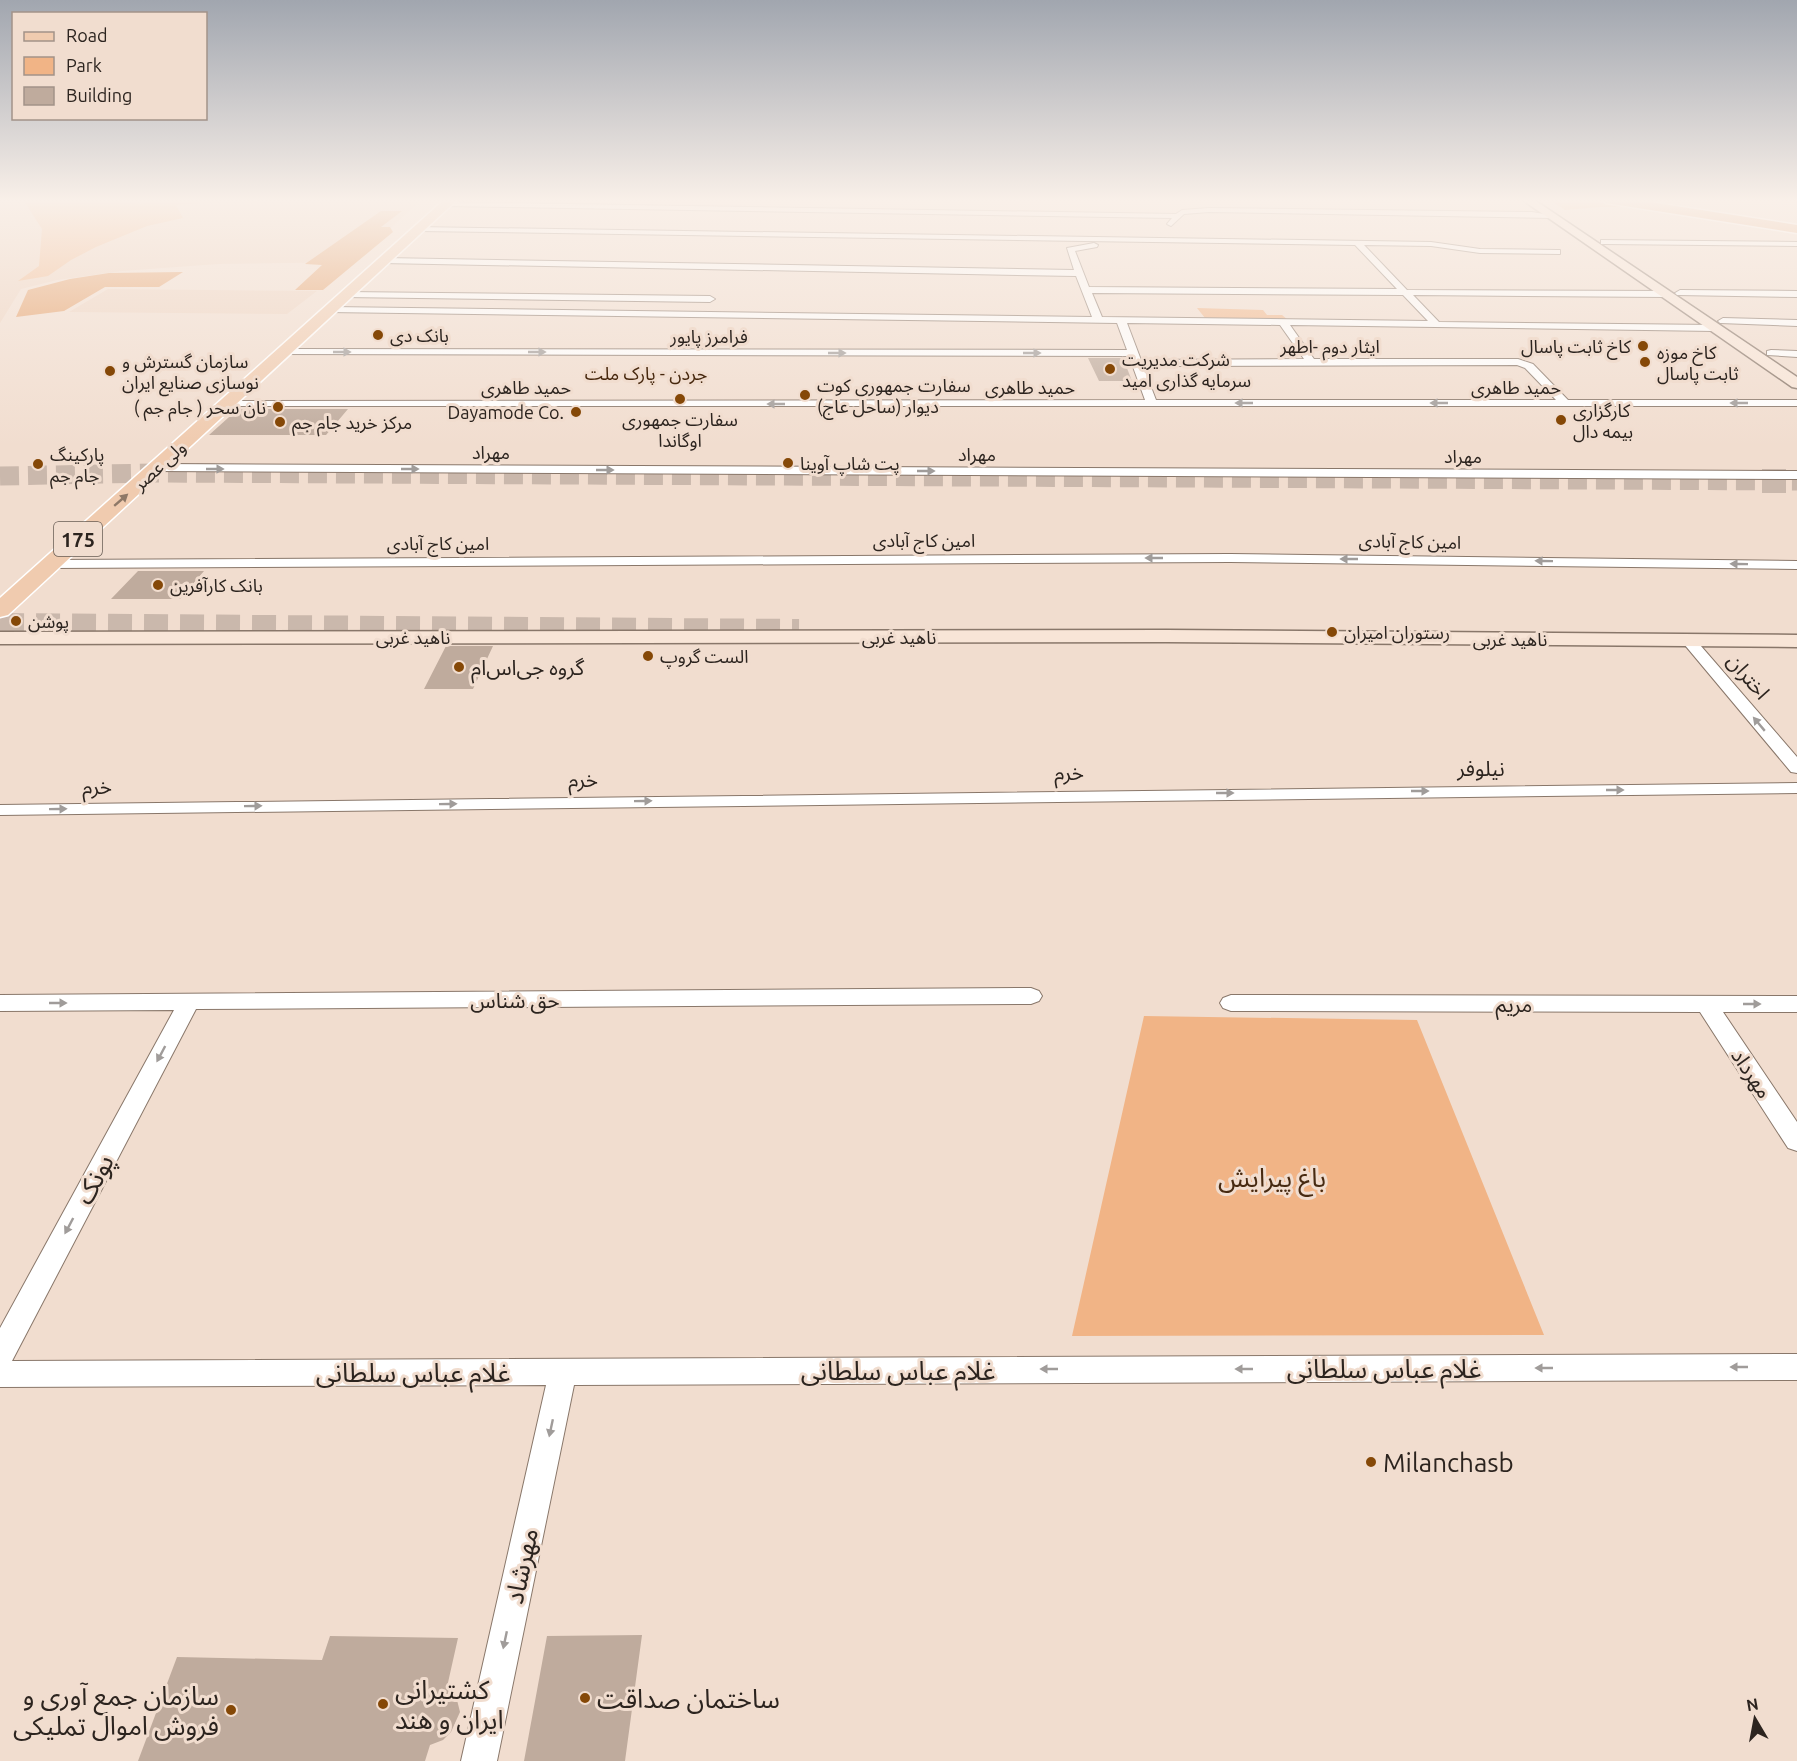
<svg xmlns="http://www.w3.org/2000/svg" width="1797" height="1761" font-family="Ubuntu,'Noto Sans Arabic',sans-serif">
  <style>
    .built { fill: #edd2bf }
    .green { fill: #f1b486 }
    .forest { fill: #e39b62 }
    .building { fill: #bfab9d }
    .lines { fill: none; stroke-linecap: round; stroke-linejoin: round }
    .highway-tunnel-far1 { stroke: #cab8ac; stroke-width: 19; stroke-dasharray: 19 9; stroke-linecap: butt }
    .highway-tunnel { stroke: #cab8ac; stroke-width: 24; stroke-dasharray: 24 12; stroke-linecap: butt }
    .street-casing { stroke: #89776a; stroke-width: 2 }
    .secondary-casing { stroke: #89776a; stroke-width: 3 }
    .primary-casing { stroke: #fff; stroke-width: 3 }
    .highway-casing { stroke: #fff; stroke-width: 3 }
    .street { fill: #fff; fill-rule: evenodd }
    .secondary { fill: #f8e5d7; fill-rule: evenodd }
    .primary { fill: #f0cbaf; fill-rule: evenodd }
    .highway { fill: #e6a87a; fill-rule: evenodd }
    .oneway { fill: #a09c9a }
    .oneway2 { fill: #8e7867 }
    .poi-dot { fill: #854807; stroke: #f1ddcf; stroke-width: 2 }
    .labels { text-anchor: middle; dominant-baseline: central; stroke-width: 6; stroke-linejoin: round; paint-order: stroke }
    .far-poi-label { font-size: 18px; fill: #2c241f; stroke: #f1ddcf; text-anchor: start }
    .far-street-label { font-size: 18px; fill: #2c241f; stroke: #f1ddcf }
    .far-neighbourhood-label { font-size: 18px; fill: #46270d; stroke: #f1ddcf }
    .shield { fill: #f1ddcf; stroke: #675c54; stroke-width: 1.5 }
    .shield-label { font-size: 20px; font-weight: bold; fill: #2c241f }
    .poi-label { font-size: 21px; fill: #2c241f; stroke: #f1ddcf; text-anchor: start }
    .street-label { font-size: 21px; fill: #2c241f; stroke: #f1ddcf }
    .near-park-label { font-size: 26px; fill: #472a11; stroke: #f1ddcf }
    .near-street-label { font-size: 26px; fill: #2c241f; stroke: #f1ddcf }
    .near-poi-label { font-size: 26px; fill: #2c241f; stroke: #f1ddcf; text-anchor: start }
  </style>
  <rect width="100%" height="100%" fill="#f1ddcf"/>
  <path class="built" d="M0,199H422L354,262L218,264L122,271L57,280L21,289L0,323Z
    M108,289L317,291L287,314L69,312Z"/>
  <path class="green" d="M32,199H109L140,204L158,199H261L257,203L226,201L176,205L183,218L147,226L96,247L71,260L48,276L18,281L39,266L42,229L24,201Z
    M1549,199H1589L1647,207H1601L1565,210Z
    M1197,308L1263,310L1267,315H1282L1288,320L1205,318Z
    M1144,1016L1417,1020L1544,1335L1072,1336Z"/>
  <path class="forest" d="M381,211H402L381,227H390L393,232L323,290H295L322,265L305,264Z
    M183,272L159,287H105L64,311L16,317L28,290L70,279L109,273Z"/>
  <path class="building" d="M1088,358H1123L1132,381H1099Z
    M238,409H348L326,435H209Z
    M138,571H204L180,599H111Z
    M446,646H493L473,689H424Z
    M642,1635L625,1761H524L547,1636Z
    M330,1636L458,1638L447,1687L456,1696L460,1712L451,1732L443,1740L430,1745L425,1761H138L177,1657L322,1660Z"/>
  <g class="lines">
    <path class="highway-tunnel-far1" d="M0,476L153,473L1797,481"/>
    <path class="highway-tunnel" d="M1762,481H1797
      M0,625L799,631"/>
    <g class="street-casing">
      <path id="street" d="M446,202L1176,214L1182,210L1209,208L1532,212L1556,216L1552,218L1209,212L1184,214L1171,226L1167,224L1172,218L443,206Z
        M416,227L1431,242L1480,249L1557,250H1560V254L1480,253L1431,246L1364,245L1407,290L1666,291L1671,294L1666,297L1413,295L1439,322L1715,325L1720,328L1715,331L1290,325L1314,359H1518L1533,364L1568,400H1797V406H222V402L226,401L1145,400L1129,356L280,354L279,352L284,349L1127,350L1117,323L328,312V308L331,307L1092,317L1076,276L382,263L381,261L385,258L1074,270L1067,248L1094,243L1098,245L1097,247L1075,251L1089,287L1397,289L1355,245L419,231H416ZM1092,293L1403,295L1428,321L1102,317ZM1127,323L1280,325L1304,359L1141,360ZM1517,365L1525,368L1556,400H1156L1143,366Z
        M1601,240L1797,242V246L1604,244H1601Z
        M1680,290L1797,291V297L1677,295L1675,293Z
        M347,292L710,296L715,299L710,302L344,297V293Z
        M1723,318L1797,320V326L1720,323L1718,321Z
        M1771,350L1797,351V357L1767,355V351Z
        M157,464L1797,471V479L153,471V465Z
        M1230,554L1797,561V569L1230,562L51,568L44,564L51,560Z
        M1689,636L1694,638L1797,757V773L1791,772L1684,644L1681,641Z
        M1797,783V793L0,815V805Z
        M1031,988L1039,991L1042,996L1039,1001L1031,1004L196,1009L12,1361L1797,1354V1380L574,1385L497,1761H461L546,1385L0,1387V1328L174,1010L0,1011V995Z
        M1231,995L1797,996V1012H1723L1797,1122V1151L1788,1148L1700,1012L1231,1011L1223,1008L1220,1003L1223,998Z"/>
    </g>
    <g class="secondary-casing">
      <path id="secondary" d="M1521,199H1533L1797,377V388L1792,387Z
        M1166,630L1797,635V647L1166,642L0,644V632Z"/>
    </g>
    <g class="primary-casing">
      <path id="primary" d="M445,199H458L8,615L0,617V598Z"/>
    </g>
    <g class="highway-casing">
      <path id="highway" d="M1600,199H1630L1797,225V233L1606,203Z"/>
    </g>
    <use href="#street" class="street"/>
    <use href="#secondary" class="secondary"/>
    <use href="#primary" class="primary"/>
    <use href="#highway" class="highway"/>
  </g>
  <defs><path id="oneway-solid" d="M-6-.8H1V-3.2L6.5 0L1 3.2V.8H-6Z" transform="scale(1.5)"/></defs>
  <g class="oneway">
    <use href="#oneway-solid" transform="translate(342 352)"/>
    <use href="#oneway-solid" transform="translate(537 352)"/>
    <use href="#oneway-solid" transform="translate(837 353)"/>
    <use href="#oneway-solid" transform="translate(1032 353)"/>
    <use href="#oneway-solid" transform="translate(1244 403) rotate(180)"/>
    <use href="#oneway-solid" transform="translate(1439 403) rotate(180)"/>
    <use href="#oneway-solid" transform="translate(1739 403) rotate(180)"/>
    <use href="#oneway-solid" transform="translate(776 404) rotate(180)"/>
    <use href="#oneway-solid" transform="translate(215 469)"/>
    <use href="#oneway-solid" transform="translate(410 469)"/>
    <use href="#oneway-solid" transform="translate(605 470)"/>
    <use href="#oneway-solid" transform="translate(926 471)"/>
    <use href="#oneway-solid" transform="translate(1154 558) rotate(180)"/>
    <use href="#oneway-solid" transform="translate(1349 559) rotate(-180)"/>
    <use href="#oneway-solid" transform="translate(1544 561) rotate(-179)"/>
    <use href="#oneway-solid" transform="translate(1739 564) rotate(-179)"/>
    <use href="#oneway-solid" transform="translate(1759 724) rotate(-130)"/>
    <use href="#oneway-solid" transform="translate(1615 790)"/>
    <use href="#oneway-solid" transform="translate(1420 791)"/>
    <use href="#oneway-solid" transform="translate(1225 793)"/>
    <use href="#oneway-solid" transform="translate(643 801) rotate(-1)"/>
    <use href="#oneway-solid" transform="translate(448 804) rotate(-1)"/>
    <use href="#oneway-solid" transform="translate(253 806) rotate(-1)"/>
    <use href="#oneway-solid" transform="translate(58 809) rotate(-1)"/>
    <use href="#oneway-solid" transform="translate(58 1003)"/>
    <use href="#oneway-solid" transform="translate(1752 1004)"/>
    <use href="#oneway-solid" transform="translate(161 1054) rotate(118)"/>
    <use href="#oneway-solid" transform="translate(69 1226) rotate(118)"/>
    <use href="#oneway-solid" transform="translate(1739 1367) rotate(180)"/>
    <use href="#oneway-solid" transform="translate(1544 1368) rotate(180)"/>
    <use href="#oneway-solid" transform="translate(1049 1369) rotate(180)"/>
    <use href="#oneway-solid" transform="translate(1244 1369) rotate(180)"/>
    <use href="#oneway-solid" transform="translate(551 1428) rotate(102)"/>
    <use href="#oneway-solid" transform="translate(505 1640) rotate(102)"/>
  </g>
  <use class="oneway2" href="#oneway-solid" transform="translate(121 500) rotate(-41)"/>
  <linearGradient id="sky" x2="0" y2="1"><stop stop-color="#a1a6af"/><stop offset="0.45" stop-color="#f9f0e9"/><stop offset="1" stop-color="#f9f0e9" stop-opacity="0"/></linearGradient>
  <rect width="1797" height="446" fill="url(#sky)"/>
  <g class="poi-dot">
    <circle cx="378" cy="335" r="6"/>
    <circle cx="1643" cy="346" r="6"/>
    <circle cx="1645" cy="362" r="6"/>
    <circle cx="1110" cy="369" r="6"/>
    <circle cx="110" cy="371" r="6"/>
    <circle cx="805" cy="395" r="6"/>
    <circle cx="680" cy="399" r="6"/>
    <circle cx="278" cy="407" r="6"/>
    <circle cx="576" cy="412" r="6"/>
    <circle cx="1561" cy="420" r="6"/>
    <circle cx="280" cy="422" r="6"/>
    <circle cx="788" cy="463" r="6"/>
    <circle cx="38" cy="464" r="6"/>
    <circle cx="158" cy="585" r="6"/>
    <circle cx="16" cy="621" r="6"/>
    <circle cx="1332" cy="632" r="6"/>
    <circle cx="648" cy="656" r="6"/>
    <circle cx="459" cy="667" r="6"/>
    <circle cx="1371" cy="1462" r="6"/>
    <circle cx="585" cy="1698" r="6"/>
    <circle cx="383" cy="1704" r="6"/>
    <circle cx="231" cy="1710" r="6"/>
  </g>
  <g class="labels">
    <g class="far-poi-label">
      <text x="390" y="335">بانک دی</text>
      <text x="1631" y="346" text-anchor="end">کاخ ثابت پاسال</text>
      <text x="1657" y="352">کاخ موزه<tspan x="1657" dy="21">ثابت پاسال</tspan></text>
      <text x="1122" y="359">شرکت مدیریت<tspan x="1122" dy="21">سرمایه گذاری امید</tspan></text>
      <text x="122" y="361">سازمان گسترش و<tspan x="122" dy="21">نوسازی صنایع ایران</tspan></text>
      <text x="817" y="385">سفارت جمهوری کوت<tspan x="817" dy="21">دیوار (ساحل عاج)</tspan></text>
      <text x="266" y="407" text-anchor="end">نان سحر ( جام جم )</text>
      <text x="1573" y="410">کارگزاری<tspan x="1573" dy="21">بیمه دال</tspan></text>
      <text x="564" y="412" text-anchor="end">Dayamode Co.</text>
      <text x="680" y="419" text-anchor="middle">سفارت جمهوری<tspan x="680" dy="21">اوگاندا</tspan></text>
      <text x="292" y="422">مرکز خرید جام جم</text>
      <text x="50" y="454">پارکینگ<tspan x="50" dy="21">جام جم</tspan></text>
      <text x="800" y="463">پت شاپ آوینا</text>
      <text x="170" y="585">بانک کارآفرین</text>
      <text x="28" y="621">پوشن</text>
      <text x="1344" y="632">رستوران امیران</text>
      <text x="660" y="656">الست گروپ</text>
    </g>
    <g class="far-street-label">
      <text x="709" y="336">فرامرز پایور</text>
      <text x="1330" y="346">ایثار دوم -اطهر</text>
      <text x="526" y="387">حمید طاهری</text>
      <text x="1030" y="387">حمید طاهری</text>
      <text x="1516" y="387">حمید طاهری</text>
      <text x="491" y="452">مهراد</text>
      <text x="977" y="454">مهراد</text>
      <text x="1463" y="456">مهراد</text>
      <text transform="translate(159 465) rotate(-42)">ولی عصر</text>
      <text x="924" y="540">امین کاج آبادی</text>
      <text transform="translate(1410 541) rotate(1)">امین کاج آبادی</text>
      <text x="438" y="543">امین کاج آبادی</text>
      <text x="413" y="637">ناهید غربی</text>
      <text x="899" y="637">ناهید غربی</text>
      <text x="1510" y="639">ناهید غربی</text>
    </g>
    <g class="far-neighbourhood-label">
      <text x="646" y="373">جردن - پارک ملت</text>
    </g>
    <rect class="shield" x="54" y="522" width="48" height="34" rx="4.5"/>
    <g class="shield-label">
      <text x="78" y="539">175</text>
    </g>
    <g class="poi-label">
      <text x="471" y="667">گروه جی‌اس‌ام</text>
    </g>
    <g class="street-label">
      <text transform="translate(1749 676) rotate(50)">اختران</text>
      <text x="1481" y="768">نیلوفر</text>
      <text transform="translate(1069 772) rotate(-1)">خرم</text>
      <text transform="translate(583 779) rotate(-1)">خرم</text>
      <text transform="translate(97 786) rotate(-1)">خرم</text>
      <text x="515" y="1000">حق شناس</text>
      <text x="1514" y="1004">مریم</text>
      <text transform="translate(1752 1073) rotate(56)">مهرداد</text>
    </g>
    <g class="near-park-label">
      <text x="1272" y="1177">باغ پیرایش</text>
    </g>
    <g class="near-street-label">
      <text transform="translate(94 1179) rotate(-62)">پونک</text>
      <text x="1384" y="1368">غلام عباس سلطانی</text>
      <text x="898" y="1370">غلام عباس سلطانی</text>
      <text x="413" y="1372">غلام عباس سلطانی</text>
      <text transform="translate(521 1566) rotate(-78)">مهرشاد</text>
    </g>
    <g class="near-poi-label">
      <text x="1383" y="1462">Milanchasb</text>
      <text x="395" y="1689">کشتیرانی<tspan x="395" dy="30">ایران و هند</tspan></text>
      <text x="219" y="1695" text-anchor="end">سازمان جمع آوری و<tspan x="219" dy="30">فروش اموال تملیکی</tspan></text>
      <text x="597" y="1698">ساختمان صداقت</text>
    </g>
  </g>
  <rect x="12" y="12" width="195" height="108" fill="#f1ddcf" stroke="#a29389" stroke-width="1.5"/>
  <rect x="24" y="32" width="30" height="9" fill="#f0cbaf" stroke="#a29389" stroke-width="1.5"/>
  <text x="66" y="42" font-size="18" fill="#2c241f">Road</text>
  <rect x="24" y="57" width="30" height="18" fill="#f1b486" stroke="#a29389" stroke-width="1.5"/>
  <text x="66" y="72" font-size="18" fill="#2c241f">Park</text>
  <rect x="24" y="87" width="30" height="18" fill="#bfab9d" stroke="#a29389" stroke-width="1.5"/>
  <text x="66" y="102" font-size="18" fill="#2c241f">Building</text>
  <g transform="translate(1755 1719) rotate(350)" stroke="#f1ddcf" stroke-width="4.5" paint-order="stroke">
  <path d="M0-4.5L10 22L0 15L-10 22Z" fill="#2c241f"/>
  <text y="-9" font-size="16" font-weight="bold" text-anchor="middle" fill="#2c241f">N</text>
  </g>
</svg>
